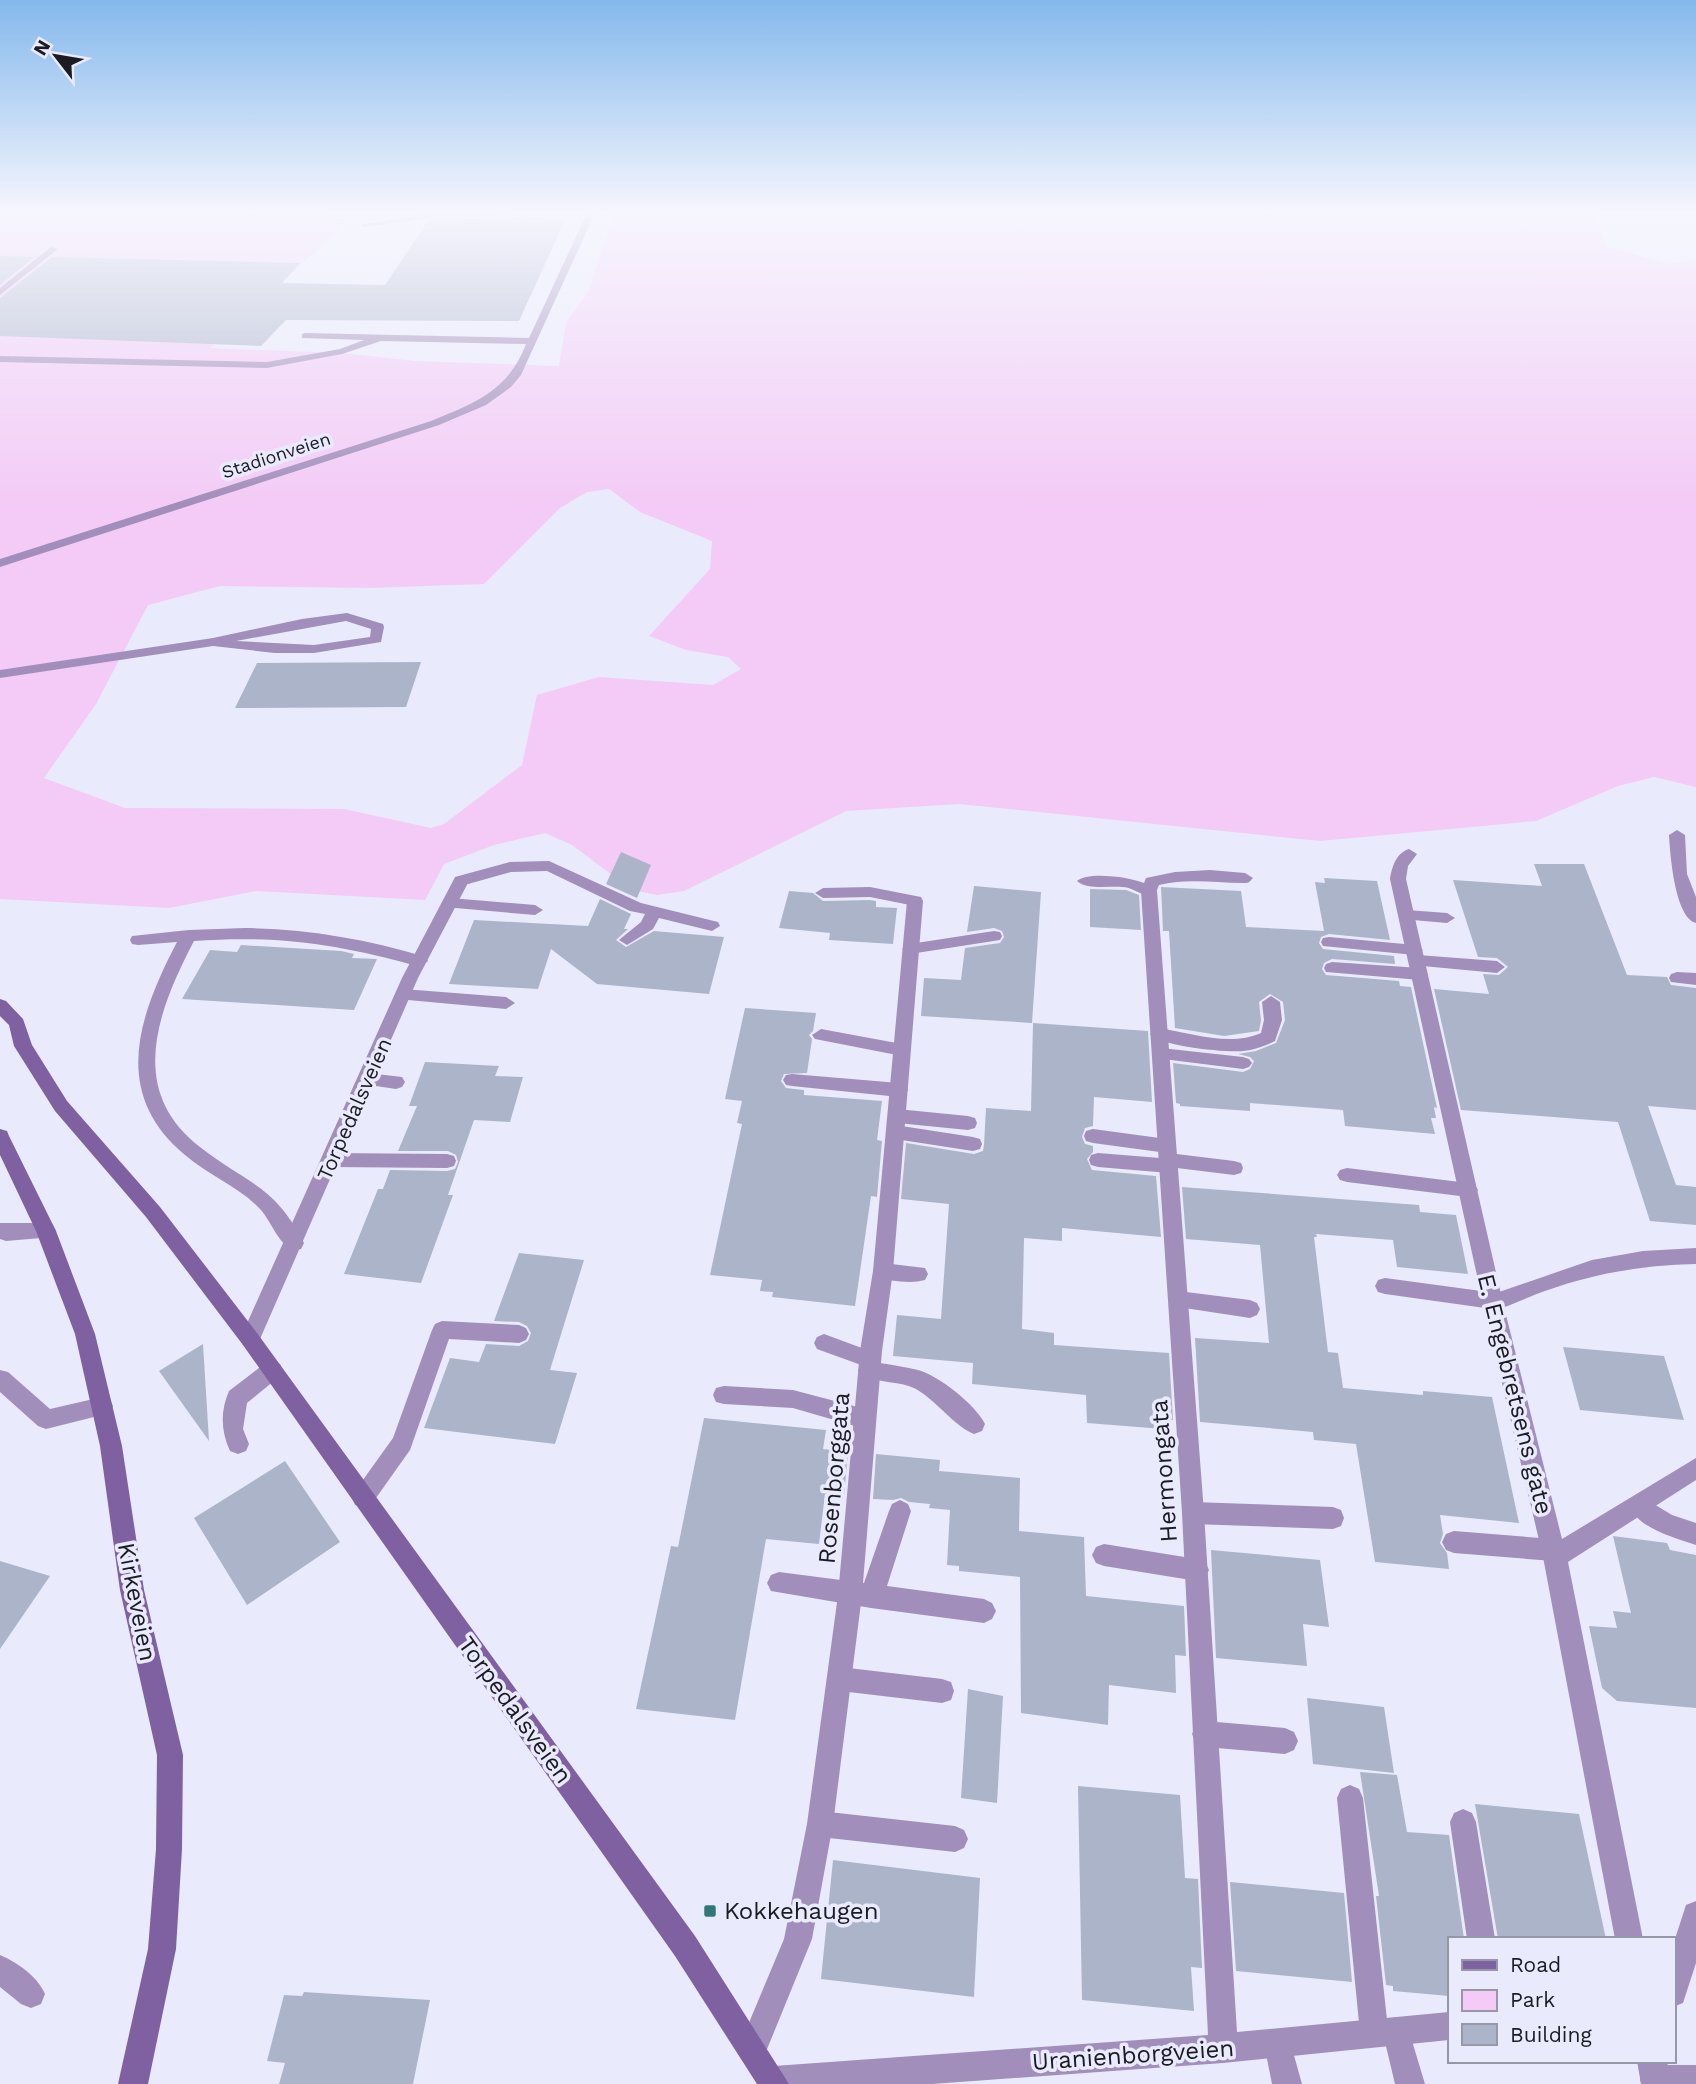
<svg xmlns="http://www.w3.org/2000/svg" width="1696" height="2084" font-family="'Work Sans',sans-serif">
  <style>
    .green { fill: #f3cbf6; fill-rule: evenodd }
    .building { fill: #acb4ca }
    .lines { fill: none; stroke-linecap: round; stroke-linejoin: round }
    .lane { fill: #a28eba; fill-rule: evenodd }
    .street { fill: #a28eba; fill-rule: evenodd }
    .secondary { fill: #7f60a0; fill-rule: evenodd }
    .poi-dot { fill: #2f787a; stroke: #eaeafd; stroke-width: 2.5 }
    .labels { text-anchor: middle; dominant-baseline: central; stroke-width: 7; stroke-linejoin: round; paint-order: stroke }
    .far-street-label { font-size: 18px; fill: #1b1b23; stroke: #eaeafd }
    .street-label { font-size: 21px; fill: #1b1b23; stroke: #eaeafd }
    .near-street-label { font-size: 24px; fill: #1b1b23; stroke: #eaeafd }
    .near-poi-label { font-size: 24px; fill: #1b1b23; stroke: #eaeafd; text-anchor: start }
  </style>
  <rect width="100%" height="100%" fill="#eaeafd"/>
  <path class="green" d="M0,213H328L326,215L348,222L210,348L342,353L415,361L559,366L566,323L589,290L613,213H1596L1606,246L1668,264L1696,260V787L1654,777L1618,786L1536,821L1320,841L959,804L846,811L684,891L657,895L632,890L572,845L545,833L494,845L444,864L425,900L256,891L169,908L0,899ZM609,489L640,512L712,541L710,569L649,636L686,650L728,657L741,669L713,685L599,677L537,695L522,765L444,824L431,828L344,809L125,808L44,778L96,704L148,605L220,586L369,588L484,584L560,508L587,492Z"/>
  <path class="building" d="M524,217L566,218L519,321L286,320L261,346L0,336V298L52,257L300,263L282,283L385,285L428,221Z
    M0,256L34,257L0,285Z
    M421,662L406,707L235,708L257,663Z
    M621,852L651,865L637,898L606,884Z
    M1534,864H1584L1627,975L1667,977L1671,985L1696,988V1110L1648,1106L1676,1185L1696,1187V1225L1650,1221L1618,1122L1461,1110L1434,989L1489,994L1483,974L1499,975L1508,967L1497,958L1478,957L1453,880L1542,886Z
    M1324,878L1377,881L1390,940L1329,934L1321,937L1319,943L1323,949L1394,956L1395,964L1332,959L1324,963L1322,969L1326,975L1399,981L1400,986L1411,987L1437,1108L1434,1107L1436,1118H1431L1435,1134L1345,1126L1343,1110L1250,1103V1111L1180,1106V1104L1176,1103L1173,1063L1243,1072L1250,1069L1254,1061L1250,1057L1238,1054L1256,1051L1276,1043L1285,1020L1283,1002L1270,994L1259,1002L1261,1020L1259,1031L1224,1036L1175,1028L1169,931H1163L1161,887L1241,891L1246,927L1324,931L1315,882L1325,883Z
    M974,886L1041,892L1032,1023L921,1016L924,978L961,980L965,948L1000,943L1004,937L1002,931L994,928L967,932Z
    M1090,889L1126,890L1139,895L1141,930L1090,927Z
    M789,891L813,893L823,901L870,900L876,901V907L897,908L893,944L829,940L830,933L779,928Z
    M600,899L631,914L624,929H628L616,940L626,947L654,931L724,937L709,994L597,984L551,949L538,989L449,984L474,920L588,926Z
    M241,945L341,951L354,954L352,958L377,959L354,1010L182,999L210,950L237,952Z
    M745,1008L816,1013L813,1031L809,1035L812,1039L807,1073L784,1074L781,1081L786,1088L804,1090V1095L882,1101L877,1140L882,1141L877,1197L871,1196L855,1306L772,1297L773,1292L760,1291L762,1280L710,1275L742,1124L737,1123L742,1101L725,1099Z
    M1033,1023L1148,1031L1152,1102L1094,1097L1093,1126L1085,1128L1082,1137L1085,1144L1093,1146V1152L1087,1159L1092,1170L1156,1176L1161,1237L1062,1228V1241L1024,1238L1022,1329L1054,1333V1345L1169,1353L1173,1420L1162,1419L1163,1429L1087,1423L1086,1395L972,1384L973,1363L893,1356L897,1315L941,1319L949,1204L901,1199L906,1143L974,1154L983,1151L984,1145L986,1108L1031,1111Z
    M425,1062L499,1066L495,1076L523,1077L510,1122L474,1120L448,1195H453L421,1283L344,1274L378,1189H383L390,1170L447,1171L455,1169L458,1162L456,1155L448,1151H398L417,1106H409Z
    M1182,1187L1419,1205L1420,1212L1456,1215L1468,1274L1397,1267L1393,1240L1316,1234L1317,1237H1314L1328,1352L1338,1353L1343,1388L1423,1395V1391L1492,1397L1519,1523L1440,1515L1443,1534L1440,1543L1447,1553L1449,1569L1375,1562L1356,1444L1314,1440L1313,1432L1200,1422L1195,1338L1269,1343L1260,1245L1186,1239Z
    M519,1253L584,1260L550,1370L577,1373L555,1444L424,1428L450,1358L479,1362L486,1344L519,1346L528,1341L531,1333L527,1326L519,1322L494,1321Z
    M203,1344L209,1441L159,1371Z
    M1563,1347L1664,1356L1684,1420L1580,1410Z
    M704,1418L826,1430L823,1449L848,1452L844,1496L825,1494L819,1544L766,1539L735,1720L636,1709L671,1546L678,1547Z
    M876,1454L940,1460L939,1471L1020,1478L1019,1531L1084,1537L1086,1596L1184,1606L1186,1656L1175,1655L1176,1693L1109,1685L1108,1725L1021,1713L1020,1577L959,1571V1566L947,1565L950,1510L929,1508L930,1504L909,1502L901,1498L893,1500L873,1499Z
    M285,1461L340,1542L247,1605L194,1518Z
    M1613,1536L1667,1543L1670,1550L1696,1555V1708L1617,1701L1602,1688L1589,1626L1617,1628L1613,1611L1631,1613Z
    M1211,1550L1320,1560L1329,1627L1303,1624L1307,1666L1216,1658Z
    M0,1561L50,1576L0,1649Z
    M968,1689L1003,1696L997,1803L961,1798Z
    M1307,1698L1384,1707L1394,1773L1313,1764Z
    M1360,1772L1397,1775L1407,1832L1449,1835L1464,1939H1449V1996L1393,1991V1986L1386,1985L1376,1896H1379Z
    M1078,1786L1180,1795L1185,1878L1198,1879L1202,1968L1191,1967L1194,2011L1082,2000Z
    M1475,1804L1579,1814L1606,1939H1498Z
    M833,1860L980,1878L974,1997L821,1979Z
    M1230,1882L1344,1893L1352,1982L1236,1971Z
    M304,1992L430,2000L413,2084H279L285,2063L267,2061L284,1995L302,1996Z"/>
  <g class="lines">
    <path class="lane" d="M463,213H508L504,215L421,219L364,227L360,225L421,215Z
      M347,613L383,624L384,627L381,642L314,653H275L213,646L0,678V670L213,638L302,619ZM346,621L371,629L370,637L314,645L236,641Z
      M549,861L641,903L718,922L720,926L712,931L659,918L653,929L627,945L619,940L641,922L645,914L630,911L547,871L511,872L461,886L453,881L455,877L510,862Z
      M1210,870L1245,873L1253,878C1249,882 1250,883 1244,883C1214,883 1188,878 1159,885L1155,895C1142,898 1134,887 1122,887C1108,886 1087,890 1077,881C1087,871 1131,877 1144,883L1146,878L1175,872Z
      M870,887L921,897L923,901L915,906L870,897L823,898L815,893L823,888Z
      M450,898L535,905L543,910L535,915L444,907L442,903L444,899Z
      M1407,910L1447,913L1455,918L1447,923L1401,919L1399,915Z
      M245,928C308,929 366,939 426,957L428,961L420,967C338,944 279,935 194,941C158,1010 126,1090 200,1147C247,1184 274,1184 304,1243L301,1249C281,1255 272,1220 259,1208C238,1186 208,1175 185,1155C110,1093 139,1015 177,942L138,945L132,944L130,940L132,936L189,930Z
      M994,931L1000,932L1002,936L1000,940L910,954L902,949L910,944Z
      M1329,937L1415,945L1423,950L1415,955L1323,946L1321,942L1323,938Z
      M1418,955L1497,961L1505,967L1497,973L1412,965L1410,961Z
      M1332,962L1420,968L1428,974L1420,980L1326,972L1324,968L1326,964Z
      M1677,972L1696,973V985L1671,982L1669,978L1671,974Z
      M403,989L506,997L515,1003L506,1009L397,999L395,995L397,991Z
      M1271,996L1280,1002L1282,1020L1275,1041C1265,1046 1254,1050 1243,1051C1227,1053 1159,1046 1150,1034L1159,1028C1191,1033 1230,1047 1261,1033L1264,1020L1262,1002Z
      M821,1029L902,1044L908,1046L911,1050L908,1054L902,1056L815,1039L812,1035Z
      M1161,1048L1243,1057L1249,1059L1252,1063L1249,1067L1243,1069L1155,1058L1152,1054L1155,1050Z
      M368,1073L402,1077L405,1082L402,1087L396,1089L362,1084L359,1079L362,1074Z
      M792,1074L899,1083L905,1085L908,1090L905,1095L899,1097L792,1086L786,1085L783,1080L786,1075Z
      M897,1109L968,1116L975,1118L977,1123L975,1128L968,1130L897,1123L891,1121L888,1116L891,1111Z
      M895,1125L973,1137L980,1139L982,1144L980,1149L973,1151L895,1139L888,1137L886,1132L888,1127Z
      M1093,1129L1167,1139L1174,1141L1176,1146L1174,1151L1167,1153L1093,1143L1086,1141L1084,1136L1086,1131Z
      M331,1153L447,1154L454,1156L456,1161L454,1166L447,1168L331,1167L324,1165L322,1160L324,1155Z
      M1098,1153L1160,1158L1168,1153L1234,1161L1241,1163L1243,1168L1241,1173L1234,1175L1177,1168L1169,1173L1098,1167L1091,1165L1089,1160L1091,1155Z
      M1347,1168L1468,1183L1475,1185L1478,1190L1475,1195L1468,1197L1347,1182L1340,1180L1337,1175L1340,1170Z
      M0,1223H46L53,1225L56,1231L53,1237L6,1241L0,1239Z
      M1696,1248V1264C1645,1265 1596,1273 1548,1290C1530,1296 1512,1305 1493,1311L1485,1308L1385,1294L1378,1292L1375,1286L1378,1280L1385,1278L1496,1293L1592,1260L1643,1251Z
      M883,1263L925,1268L928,1274L925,1280C911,1284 890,1281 876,1277L873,1271L876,1265Z
      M1178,1291L1250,1300L1257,1303L1260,1309L1257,1315L1250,1318L1178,1307L1171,1305L1168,1299L1171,1293Z
      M442,1321L519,1325L526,1328L529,1334L526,1340L519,1343L449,1339L410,1450L371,1505L363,1508L355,1505L352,1498L355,1491L393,1438L432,1330L435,1324Z
      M824,1334L878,1354L880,1363C893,1365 906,1367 918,1370C938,1375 976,1405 985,1424L982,1431L974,1434C954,1426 937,1401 916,1389C901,1381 879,1383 861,1376L858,1370L861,1365L817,1349L814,1343L817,1337Z
      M272,1361L280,1364L283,1370L280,1376L247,1403L243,1429L249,1444L246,1451L238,1454L230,1451C221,1431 220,1412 229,1391L264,1364Z
      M0,1370L8,1372L50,1409L102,1397L110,1399L113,1406L110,1413L46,1429L38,1426L0,1392Z
      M724,1386L793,1390L865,1409L873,1412L876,1419L873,1426L865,1429L793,1408L724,1404L716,1402L713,1395L716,1388Z
      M1639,1495L1672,1515L1696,1523V1545C1673,1537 1639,1529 1628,1505L1631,1498Z
      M900,1500L908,1504L911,1511L887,1586L984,1599L992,1603L996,1611L992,1619L984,1623L871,1608L771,1591L767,1583L771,1575L779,1572L864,1583L889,1511L892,1504Z
      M1193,1502L1333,1507L1341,1510L1344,1518L1341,1526L1333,1529L1193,1524L1185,1520L1182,1513L1185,1506Z
      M1454,1531L1553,1539L1561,1542L1565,1550L1561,1558L1553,1561L1454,1553L1446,1550L1442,1542L1446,1534Z
      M1104,1544L1197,1559L1205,1562L1209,1570L1205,1578L1197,1581L1104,1566L1096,1563L1092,1555L1096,1547Z
      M840,1667L942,1679L951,1682L954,1691L951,1700L942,1703L840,1691L831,1688L828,1679L831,1670Z
      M1205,1721L1285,1728L1294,1732L1298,1741L1294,1750L1285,1754L1205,1747L1196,1743L1192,1734L1196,1725Z
      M1350,1785L1359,1789L1363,1798L1387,2020L1396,2017L1406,2021L1425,2084H1395L1385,2042L1374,2047L1364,2043L1360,2033L1337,1798L1341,1789Z
      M1463,1809L1472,1813L1476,1822L1495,1939H1467L1450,1822L1454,1813Z
      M820,1811L955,1826L964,1830L968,1839L964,1848L955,1852L820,1837L811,1833L807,1824L811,1815Z
      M0,1955C17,1962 38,1977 45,1994L41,2004L31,2008L21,2004L0,1987Z
      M1278,2030L1288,2034L1302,2084H1272L1264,2044L1268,2034Z
      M1655,2065H1696V2084H1642L1640,2080L1645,2070Z"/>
    <path class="street" d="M587,213H595L521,375L511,387L486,405L439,425L0,567V559L431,421C475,403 508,391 526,344L381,341L342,354L267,368L0,362V356L267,362L340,349L364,340L302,338V334L305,333L529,338Z
      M51,247L58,249L0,295V288Z
      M1677,830L1685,835L1687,874L1696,897V923C1675,918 1670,854 1669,835Z
      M1409,849L1417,854L1408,866L1406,879L1503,1303L1562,1539L1696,1458V1480L1568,1562L1643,1939H1615L1543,1557L1483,1303L1390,879C1392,867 1396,853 1409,849Z
      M461,876L469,881L418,978L260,1339L257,1345L250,1348L243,1345L240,1339L402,978L453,881Z
      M1149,886L1157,891L1204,1513L1237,2032L1449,2012V2040L1223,2063L932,2084H761L764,2071L774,2066L1208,2035L1182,1513L1141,891Z
      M915,896L923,901L893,1271L882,1351L862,1595L833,1824L812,1939L763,2059L753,2064L743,2059L738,2049L784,1939L807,1824L838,1595L860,1351L873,1271L907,901Z
      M1696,1901V1963L1683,2003L1673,2007V1945L1686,1905Z
      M1637,2061H1667L1671,2084H1641Z"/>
    <path class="secondary" d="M0,999L6,1001L23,1019L32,1045L67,1101L160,1207L257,1333L695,1936L789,2084H757L675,1956L243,1345L146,1217L55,1111L14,1046L9,1025L0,1016Z
      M0,1129L7,1131L9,1136L56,1231L95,1334L122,1446L144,1590L183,1755L182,1849L176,1949L148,2084H118L148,1949L156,1849L157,1755L120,1590L100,1446L75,1334L36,1231L0,1155Z"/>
  </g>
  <linearGradient id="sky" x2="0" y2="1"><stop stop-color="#84b8ec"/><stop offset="0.42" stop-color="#f6f6fe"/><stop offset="1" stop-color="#f6f6fe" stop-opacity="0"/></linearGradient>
  <rect width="1696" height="504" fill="url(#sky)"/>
  <rect class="poi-dot" x="703" y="1904" width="14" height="14" rx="3.5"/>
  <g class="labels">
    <g class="far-street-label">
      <text transform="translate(276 455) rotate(-18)">Stadionveien</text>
    </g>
    <g class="street-label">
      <text transform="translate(354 1109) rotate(-66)">Torpedalsveien</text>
    </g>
    <g class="near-street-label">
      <text transform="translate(1515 1394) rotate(76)">E. Engebretsens gate</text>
      <text transform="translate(1164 1471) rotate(-94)">Hermongata</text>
      <text transform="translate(834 1478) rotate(-85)">Rosenborggata</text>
      <text transform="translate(137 1602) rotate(79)">Kirkeveien</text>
      <text transform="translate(515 1710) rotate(54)">Torpedalsveien</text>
      <text transform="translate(1133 2055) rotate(-4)">Uranienborgveien</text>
    </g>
    <g class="near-poi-label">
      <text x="724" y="1911">Kokkehaugen</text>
    </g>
  </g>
  <rect x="1448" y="1937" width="228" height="126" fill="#eaeafd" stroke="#9797a6" stroke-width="2"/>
  <rect x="1462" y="1960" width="35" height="10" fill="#7f60a0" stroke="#9797a6" stroke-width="2"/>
  <text x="1510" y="1972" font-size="21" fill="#1b1b23">Road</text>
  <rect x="1462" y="1990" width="35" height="21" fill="#f3cbf6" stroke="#9797a6" stroke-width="2"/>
  <text x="1510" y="2007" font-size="21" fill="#1b1b23">Park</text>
  <rect x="1462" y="2024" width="35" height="21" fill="#acb4ca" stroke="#9797a6" stroke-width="2"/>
  <text x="1510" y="2042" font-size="21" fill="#1b1b23">Building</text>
  <g transform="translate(56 56) rotate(301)" stroke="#eaeafd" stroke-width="5" paint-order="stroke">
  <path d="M0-5L12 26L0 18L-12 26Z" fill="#1b1b23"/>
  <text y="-10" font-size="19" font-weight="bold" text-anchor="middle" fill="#1b1b23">N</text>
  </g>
</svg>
